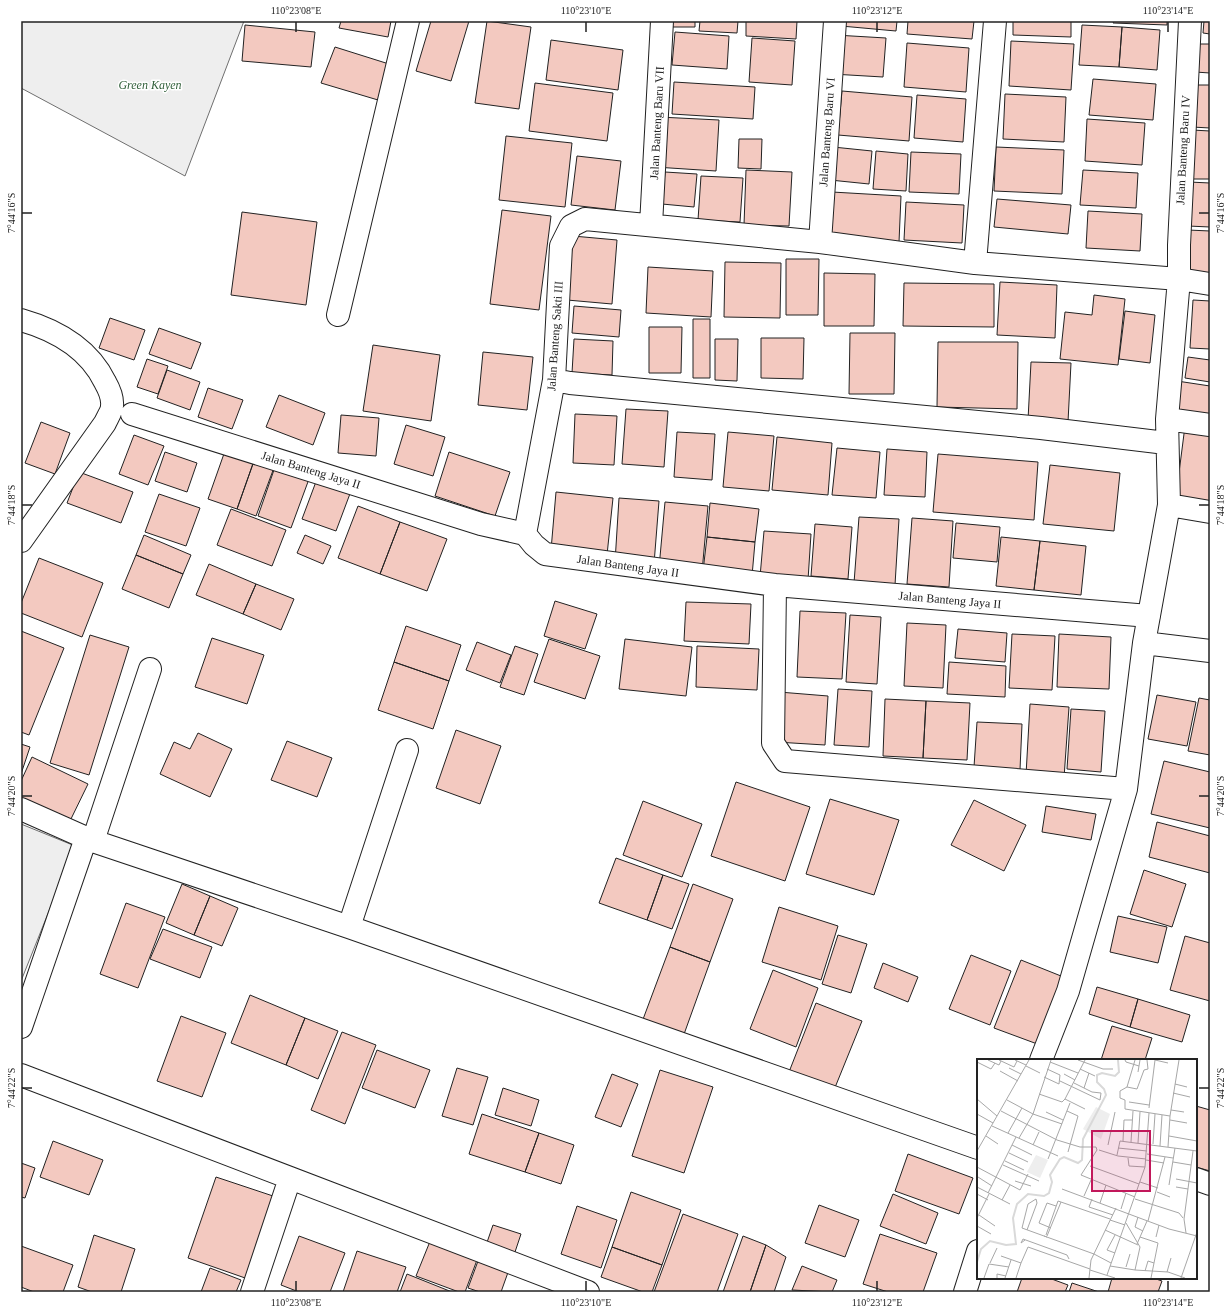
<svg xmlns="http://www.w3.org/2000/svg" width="1231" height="1313" font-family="'Times New Roman',serif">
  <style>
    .green { fill: #eee; stroke: #6f6f6f }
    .building { fill: #f3c9c0; stroke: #222 }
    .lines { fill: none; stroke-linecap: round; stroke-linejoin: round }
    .minor-casing { stroke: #222; stroke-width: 24 }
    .minor { stroke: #fff; stroke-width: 22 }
    .ticks { fill: none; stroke: #222; stroke-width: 1.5 }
    .labels { text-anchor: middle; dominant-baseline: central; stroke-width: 3; stroke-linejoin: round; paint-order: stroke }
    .park-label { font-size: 12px; font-style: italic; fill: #2f5e38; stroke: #fff }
    .street-label { font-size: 12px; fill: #222; stroke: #fff }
    .inset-river { fill: none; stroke: #d9d9d9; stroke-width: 2 }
    .inset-road { fill: none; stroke: #a7a7a7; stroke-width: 1 }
    .view { fill: #c2185b; fill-opacity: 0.15; stroke: #c2185b; stroke-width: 2 }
    .inset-edge { fill: none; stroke: #222; stroke-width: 2 }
    .neatline { fill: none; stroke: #222; stroke-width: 1.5 }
    .ticks-label { font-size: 10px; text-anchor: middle; fill: #222 }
  </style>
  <rect width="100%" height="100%" fill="#fff"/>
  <path class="green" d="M21,21H244L185,176L21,88Z
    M21,824L75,846L21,981Z"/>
  <path class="building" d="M341,21H391L388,37L339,28Z
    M431,21H469L451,81L416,71Z
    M487,21L531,27L519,109L475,103Z
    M671,21H695V27H671Z
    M700,21H738L737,33L699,31Z
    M746,21H797L796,39L746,36Z
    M841,21H897L896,31L841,26Z
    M908,21H974L972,39L907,34Z
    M1013,21H1071V37L1013,35Z
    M1114,21H1167V25L1113,23Z
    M1204,21H1210V34L1203,33Z
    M245,25L315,32L311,67L242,61Z
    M1082,25L1122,27L1119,67L1079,65Z
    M1122,27L1160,30L1157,70L1119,67Z
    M675,32L729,36L727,69L672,65Z
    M835,35L886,38L883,77L832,74Z
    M752,38L795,41L792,85L749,82Z
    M551,40L623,50L618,90L546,80Z
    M1011,41L1074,44L1071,90L1009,86Z
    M907,43L969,48L966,92L904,87Z
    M1196,44H1210V73L1195,72Z
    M335,47L389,64L378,100L321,83Z
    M1093,79L1156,84L1153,120L1089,115Z
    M674,82L755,87L753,119L672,114Z
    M535,83L613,93L607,141L529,131Z
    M1194,85H1210V128L1192,127Z
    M842,91L912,97L909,141L838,135Z
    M1005,94L1066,97L1064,142L1003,139Z
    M917,95L966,99L963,142L914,138Z
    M659,117L719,120L716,171L655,167Z
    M1087,119L1145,123L1142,165L1085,161Z
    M1192,130L1210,131V179H1191Z
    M506,136L572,143L565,207L499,200Z
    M739,139H762L761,169L738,168Z
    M833,147L872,151L869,184L830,180Z
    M996,147L1064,150L1062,194L994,191Z
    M876,151L908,154L906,191L873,189Z
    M911,152L961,154L959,194L909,192Z
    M577,156L621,161L615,210L571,205Z
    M746,170L792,172L789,226L744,225Z
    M1083,170L1138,173L1136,208L1080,205Z
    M665,172L697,174L694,207L662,204Z
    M701,176L743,178L740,222L698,220Z
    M1189,182L1210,183V227L1188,226Z
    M832,192L901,196L899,242L830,238Z
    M997,199L1071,205L1068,234L994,227Z
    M906,202L964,205L962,243L904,240Z
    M502,210L551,216L539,310L490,304Z
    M1088,211L1142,214L1140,251L1086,248Z
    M242,212L317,222L306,305L231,295Z
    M1188,230L1210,231V278L1187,276Z
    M573,236L617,240L612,304L567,300Z
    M786,259H819L818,315H786Z
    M725,262L781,263L780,318L724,317Z
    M648,267L713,271L711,317L646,313Z
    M824,273L875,274L874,326H824Z
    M1000,282L1057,285L1055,338L997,335Z
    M904,283L994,284V327L903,326Z
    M1094,295L1125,299L1118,365L1060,359L1065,312L1092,315Z
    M1193,300L1210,301V349L1190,348Z
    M574,306L621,310L619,337L572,333Z
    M1125,311L1155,315L1150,363L1119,359Z
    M110,318L145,330L134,360L99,348Z
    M693,319H710V378H693Z
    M649,327H682L681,373H649Z
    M159,328L201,343L191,369L149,354Z
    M850,333H895L894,394H849Z
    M761,338H804L803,379L761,378Z
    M574,339L613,341L612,375L572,373Z
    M715,339H738L737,381L715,380Z
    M938,342H1018L1017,409L937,407Z
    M373,345L440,355L431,421L363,411Z
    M483,352L533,357L527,410L478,405Z
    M1188,357L1210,360V382L1185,378Z
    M147,359L168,366L158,394L137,387Z
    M1031,362L1071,363L1068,422L1028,420Z
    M167,370L200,382L190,410L157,398Z
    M1177,381L1210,386V417L1172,412Z
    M208,388L243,400L232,429L198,417Z
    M279,395L325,413L313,445L266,427Z
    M626,409L668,411L664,467L622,464Z
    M575,414L617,416L614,465L573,463Z
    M341,415L379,418L376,456L338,453Z
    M41,422L70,433L55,474L25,463Z
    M406,425L445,437L433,476L394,464Z
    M1185,426L1210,430V501L1176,496Z
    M677,432L715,434L712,480L674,477Z
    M728,432L774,436L769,491L723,487Z
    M134,435L164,446L148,485L119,474Z
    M777,437L832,443L828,495L772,490Z
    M226,448L255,458L237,509L208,499Z
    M837,448L880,452L876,498L832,495Z
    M887,449L927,452L925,497L884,495Z
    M165,452L197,463L187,492L155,481Z
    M449,452L510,472L495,516L435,496Z
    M938,454L1038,462L1034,520L933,512Z
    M255,458L275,465L256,516L237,509Z
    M1050,465L1120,473L1114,531L1043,524Z
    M275,467L309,479L291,528L258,516Z
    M79,472L133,492L121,523L67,503Z
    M317,479L351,491L336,531L302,519Z
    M556,492L613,498L607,555L551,550Z
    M159,494L200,508L186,546L145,532Z
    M619,498L659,501L654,564L615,562Z
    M665,502L708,506L702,572L659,568Z
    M710,503L759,509L755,542L707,537Z
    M358,506L400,522L380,574L338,558Z
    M231,509L286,530L272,566L217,545Z
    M859,517L899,519L895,585L854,583Z
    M912,518L953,521L949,587L907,584Z
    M400,522L447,539L427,591L380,574Z
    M956,523L1000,527L997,562L953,558Z
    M815,524L852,527L848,579L811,576Z
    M764,531L811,534L808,580L760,577Z
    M144,535L191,555L183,574L136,555Z
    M305,535L331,546L323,564L297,553Z
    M707,537L755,542L752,576L703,571Z
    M1001,537L1040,541L1034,590L996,586Z
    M1040,541L1086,546L1081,595L1034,590Z
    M136,555L183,574L169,608L122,589Z
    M39,558L103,583L82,637L21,613V603Z
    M209,564L256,584L243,614L196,595Z
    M256,584L294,599L281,630L243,614Z
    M555,601L597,614L585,649L544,636Z
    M686,602L751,604L749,644L684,641Z
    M800,611L846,613L842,679L797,677Z
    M850,615L881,617L877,684L846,682Z
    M907,623L946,625L943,688L904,686Z
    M406,626L461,645L449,681L394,662Z
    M958,629L1007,633L1005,662L955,658Z
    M21,631L64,648L29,735L21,732Z
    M1012,634L1055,636L1052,690L1009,688Z
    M1059,634L1111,637L1109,689L1057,687Z
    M90,635L129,647L89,775L50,763Z
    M212,638L264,655L247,704L195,687Z
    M549,639L600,656L585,699L534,682Z
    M625,639L692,647L686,696L619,689Z
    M477,642L511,655L500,683L466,670Z
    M515,646L538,654L524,695L500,687Z
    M697,646L759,649L757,690L696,687Z
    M394,662L449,681L433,729L378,710Z
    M949,662L1006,666L1005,697L947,694Z
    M838,689L872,691L869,747L834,745Z
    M779,692L828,696L825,745L776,742Z
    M1157,695L1196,702L1187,746L1148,739Z
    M1199,698L1210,700V755L1188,751Z
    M885,699L926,701L923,758L883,756Z
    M926,701L970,703L967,760L923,758Z
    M1030,704L1069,707L1064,778L1026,775Z
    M1071,709L1105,711L1101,772L1067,769Z
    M977,722L1022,724L1020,770L974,767Z
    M456,730L501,746L480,804L436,788Z
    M198,733L232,749L210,797L160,774L174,742L190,749Z
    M287,741L332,758L317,797L271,780Z
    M21,744L30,747L21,774Z
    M32,757L88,784L69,823L21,800V781Z
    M1164,761L1210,772V828L1151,814Z
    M736,782L810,807L785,881L711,856Z
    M830,799L899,820L874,895L806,874Z
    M974,800L1026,825L1004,871L951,845Z
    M643,801L702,824L682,877L623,855Z
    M1046,806L1096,814L1091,840L1042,832Z
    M1157,822L1210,836V873L1149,857Z
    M616,858L663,875L647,920L599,903Z
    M1144,870L1186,884L1172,927L1130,914Z
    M663,875L689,884L672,929L647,920Z
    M182,884L210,896L194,935L166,923Z
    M693,884L733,899L710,962L670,947Z
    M210,896L238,908L222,946L194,935Z
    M126,903L165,917L138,988L100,974Z
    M779,907L838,926L821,980L762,962Z
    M1118,916L1167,927L1158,963L1110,952Z
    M163,929L212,947L200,978L150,959Z
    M838,935L867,944L851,993L822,984Z
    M1185,936L1210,943V1001L1170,990Z
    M670,947L710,962L683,1037L642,1022Z
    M971,955L1011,971L990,1025L949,1009Z
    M1021,960L1066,978L1040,1045L994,1028Z
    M883,963L918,977L908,1002L874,988Z
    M773,970L818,988L796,1047L750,1029Z
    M1097,987L1138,999L1130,1027L1089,1014Z
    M250,995L305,1018L286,1065L231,1043Z
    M1138,999L1190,1015L1182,1042L1130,1027Z
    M816,1003L862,1021L834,1090L789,1072Z
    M181,1016L226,1033L202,1097L157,1081Z
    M305,1018L338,1031L318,1079L286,1065Z
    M1112,1026L1152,1038L1145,1060H1101Z
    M342,1032L376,1045L345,1124L311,1110Z
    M377,1050L430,1070L415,1108L362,1088Z
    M457,1068L488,1077L473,1125L442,1116Z
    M660,1070L713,1087L684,1173L632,1156Z
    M612,1074L638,1084L621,1127L595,1117Z
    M503,1088L539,1100L531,1126L495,1115Z
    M1196,1106L1210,1110V1171L1196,1167Z
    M482,1114L539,1133L525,1172L469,1154Z
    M539,1133L574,1145L561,1184L525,1172Z
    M53,1141L103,1160L89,1195L40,1177Z
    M908,1154L973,1178L959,1214L895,1191Z
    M21,1163L35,1168L25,1198L21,1197Z
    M216,1177L276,1197L248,1279L188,1258Z
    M631,1192L681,1210L662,1265L612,1247Z
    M893,1194L938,1213L926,1244L880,1226Z
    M819,1205L859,1220L845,1257L805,1243Z
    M577,1206L617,1220L601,1268L561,1254Z
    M683,1214L738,1234L717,1292H654Z
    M493,1225L521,1234L512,1261L484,1251Z
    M433,1234L480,1252L465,1292H459L416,1276Z
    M880,1234L937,1253L923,1292H888L863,1284Z
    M94,1235L135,1249L121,1292H92L78,1287Z
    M299,1236L345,1253L330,1292H299L281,1285Z
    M743,1236L766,1245L750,1292H723Z
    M766,1245L786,1257L774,1292H750Z
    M21,1246L73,1265L63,1292H34L21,1287Z
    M612,1247L662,1265L652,1292H643L601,1277Z
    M357,1251L406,1267L397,1292H343Z
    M481,1253L511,1264L501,1292H480L468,1288Z
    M802,1266L837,1280L832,1292L792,1290Z
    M210,1268L241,1280L236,1292H201Z
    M407,1274L452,1292H400Z
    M1022,1278H1049L1068,1285L1065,1292H1017Z
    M1112,1278H1153L1162,1281L1158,1292H1108Z
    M1072,1283L1099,1292H1069Z"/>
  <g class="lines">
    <g class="minor-casing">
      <path id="minor" d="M651,225L662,21
        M820,242L835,21
        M975,263L995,21
        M338,315L408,21
        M21,320C56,330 89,349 105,382C109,389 113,397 112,406C112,411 107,418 105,423L21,541
        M554,380L570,383L1041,428L1166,443
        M132,414L481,524L525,534L534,545L545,554L775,585L1149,616
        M1167,419L1210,425
        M1169,505L1210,512
        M525,534L554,380L561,246L571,226L585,219L820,242L975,263L1179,279L1210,284
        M775,585L773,743L785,761L1126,789
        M1144,643L1210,651
        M21,809L93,841L349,927L978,1148
        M93,841L150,669
        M349,927L407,750
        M21,1027L86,838
        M1041,1060L1068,991L1126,789L1144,643L1169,505L1167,419L1179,279V245L1190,21
        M21,1075L588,1292
        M1196,1179L1210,1184
        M252,1292L290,1178
        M965,1292L978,1251"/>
    </g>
    <use href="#minor" class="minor"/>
  </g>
  <path class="ticks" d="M296,22V32M586,22V32M877,22V32M1168,22V32M22,213H32M1199,213H1209M22,505H32M1199,505H1209M22,796H32M1199,796H1209M22,1088H32M1199,1088H1209M296,1281V1291M586,1281V1291M877,1281V1291M1168,1281V1291"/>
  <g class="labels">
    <g class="park-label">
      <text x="150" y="85">Green Kayen</text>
    </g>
    <g class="street-label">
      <text transform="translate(657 123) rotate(-87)">Jalan Banteng Baru VII</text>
      <text transform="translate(827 132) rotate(-86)">Jalan Banteng Baru VI</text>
      <text transform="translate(1183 150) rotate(-87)">Jalan Banteng Baru IV</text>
      <text transform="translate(555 336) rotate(-86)">Jalan Banteng Sakti III</text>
      <text transform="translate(311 470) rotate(17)">Jalan Banteng Jaya II</text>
      <text transform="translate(628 566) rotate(8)">Jalan Banteng Jaya II</text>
      <text transform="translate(950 600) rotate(5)">Jalan Banteng Jaya II</text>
    </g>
  </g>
  <g transform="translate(977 1059)">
    <rect width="220" height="220" fill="#fff"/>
    <path d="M119,48L133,55L124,80L106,70ZM59,96L71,101L63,119L50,113Z" fill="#eee"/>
    <path class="inset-river" d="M0,203L4,190L13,182L29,186L39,185L36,159L40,145L51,135L67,137L72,134L75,123L73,116L83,100L87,98L101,104L105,101L106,80L129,36L127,30L120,23V16L125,14L138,17L142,13L141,1"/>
    <path class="inset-road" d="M11,1L22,6L24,2M22,1L37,8L40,2M38,1L49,6M101,1L126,10H136M108,1L88,40L108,50M148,1L149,3L162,7M158,1L150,28L143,32V39L148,41V50L193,57M178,1L191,4M0,3L14,10L18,4M73,3L101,14M49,7L63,14M32,9L44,15M103,10L118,17M23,12L41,22M161,13L163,1M87,15L98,21M67,18L82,25L83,16L70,10M83,22L123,41L124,34L115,33L97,24M198,25L210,28M150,28L160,30L167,11L171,10L170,1M107,29L112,14M196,34L213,38M62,35L85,43L88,40M0,40L20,57M30,41L56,55L85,65M152,43L172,46M172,49L178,1M194,51L207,53M24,52L80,81L103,88H119L120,91L104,116L158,138M90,52L101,57L91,93M69,53L86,61M0,55L16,64M193,61L210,64M15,67L81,97M31,74L45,49M9,77L21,85M192,77L220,82M42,79L56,55L74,1M146,82L147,61H155M154,83L156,52M161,84L163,53M176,85L178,55M35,86L55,96M56,86L62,73M131,86L138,53M183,87L185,56M191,88L193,57L202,1M141,89L170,92M122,91L141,97L169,100M0,92L52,1M32,94L51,103M170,95L196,99M140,96L143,82L220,92M151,99L152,107L168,108M71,100L93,44M169,101L187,104M28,102L47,111M196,103L214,106M26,106L62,122M113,107L162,125M0,108L43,131L51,115M1,118L15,127M199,120L220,124M38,122L54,127M163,123L181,129M192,126L198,89M0,128L33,145M199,128L211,130M85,130L192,170L220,177M180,133L193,138M11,134L39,78M0,135L11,141M107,137L114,121M115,140L112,148L136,156M158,140L202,154L206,159M25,141L33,126M123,144L129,126M144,150L149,134M2,156L18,167M161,158L158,168L166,172M0,159L12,135M133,161L148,166M171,162L188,98M0,167L14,175M74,169L62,164L70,144L79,147M50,171L60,144L59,140L51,145L45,169L67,177M128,171L161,186M209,174L207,160L216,92M69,176L81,142L133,160M70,177L84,143M70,178L67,177L117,195L134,204M163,178L181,184L174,219M179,178L182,166M48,181L44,184L46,180L90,196L92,200M160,185L170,162M138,194L130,191L138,176M24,197L44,204L51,188L113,210M13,204L20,189M133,207L158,211L163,188L149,164M149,208L153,195M113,211L138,219M158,211L191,213L208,219M168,212L171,202L177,204M190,213L194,199M130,216L168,108L172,54M7,219L12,205L32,208M20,219V215L29,217M28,219L34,201M39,219L44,204M112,219L114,201L139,149M204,219L220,173"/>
    <path class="view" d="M115,72H173V132H115Z"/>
    <rect width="220" height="220" class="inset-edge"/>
  </g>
  <rect width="1231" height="1313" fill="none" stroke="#ffffff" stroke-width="44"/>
  <rect x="22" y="22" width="1187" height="1269" class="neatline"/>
  <g class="ticks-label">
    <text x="296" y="14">110°23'08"E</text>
    <text x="586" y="14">110°23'10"E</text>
    <text x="877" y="14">110°23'12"E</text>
    <text x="1168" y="14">110°23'14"E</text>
    <text transform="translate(11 213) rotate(-90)" y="4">7°44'16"S</text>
    <text transform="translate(1220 213) rotate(-90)" y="4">7°44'16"S</text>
    <text transform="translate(11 505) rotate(-90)" y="4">7°44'18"S</text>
    <text transform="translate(1220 505) rotate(-90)" y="4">7°44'18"S</text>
    <text transform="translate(11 796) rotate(-90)" y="4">7°44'20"S</text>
    <text transform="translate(1220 796) rotate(-90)" y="4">7°44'20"S</text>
    <text transform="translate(11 1088) rotate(-90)" y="4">7°44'22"S</text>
    <text transform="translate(1220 1088) rotate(-90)" y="4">7°44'22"S</text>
    <text x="296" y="1306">110°23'08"E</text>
    <text x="586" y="1306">110°23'10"E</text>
    <text x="877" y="1306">110°23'12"E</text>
    <text x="1168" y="1306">110°23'14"E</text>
  </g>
</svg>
